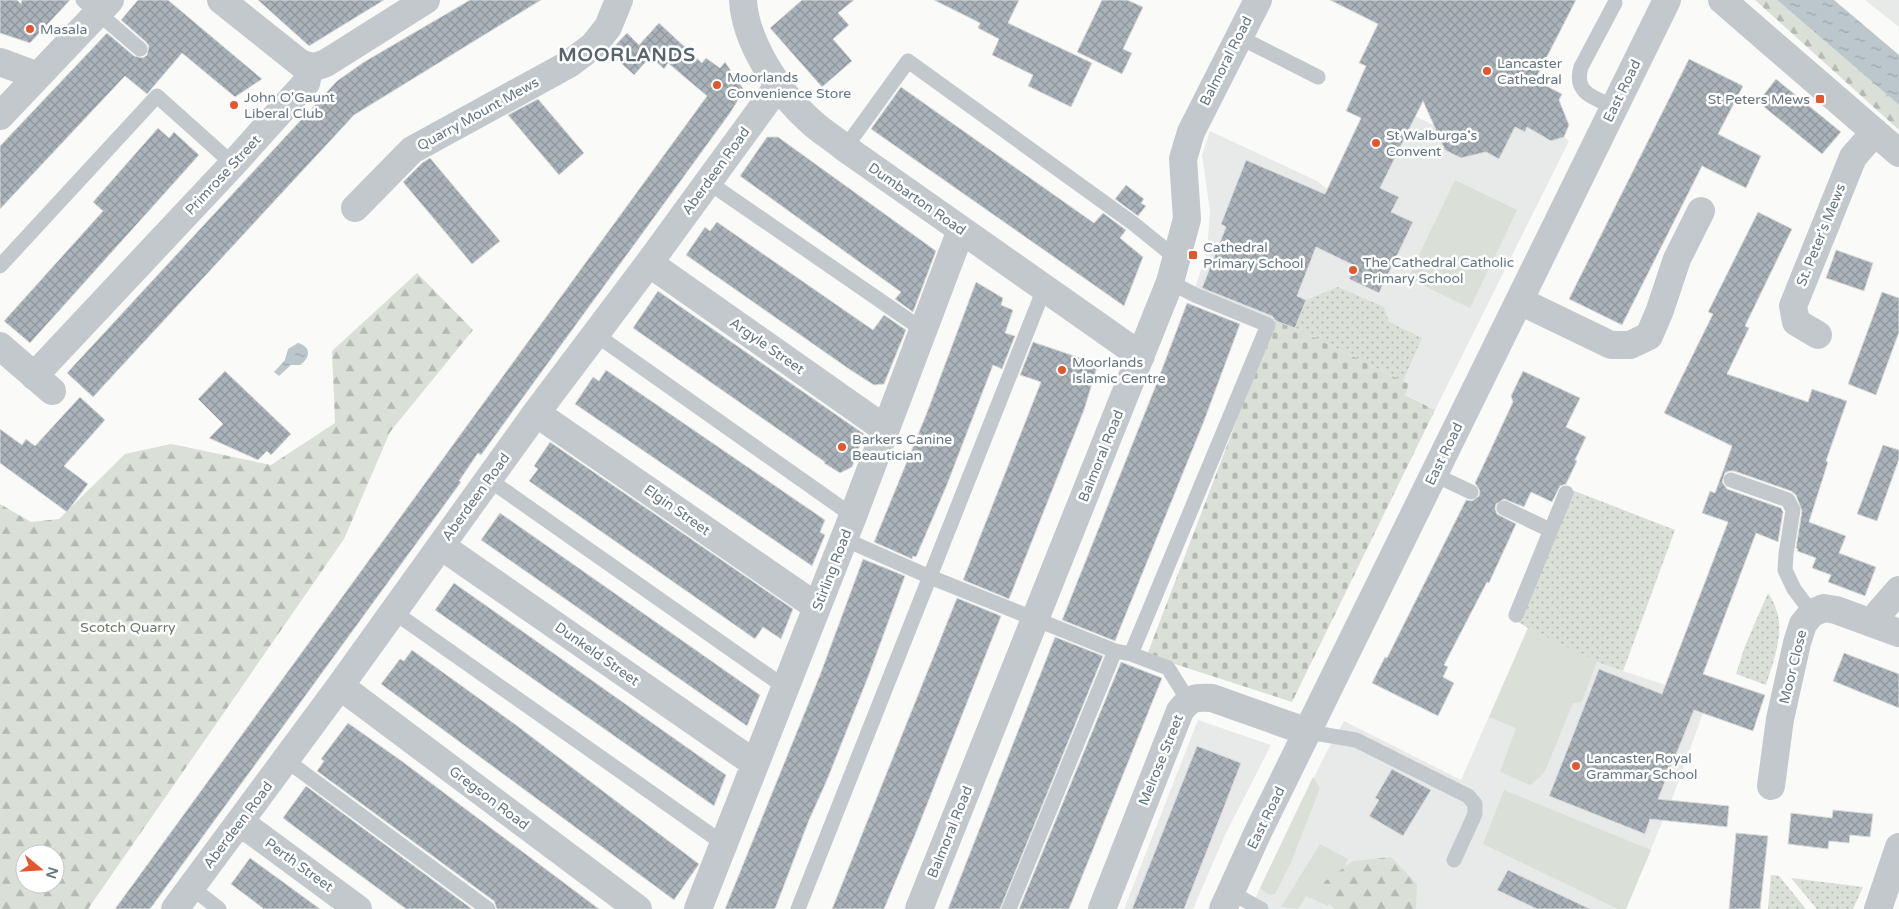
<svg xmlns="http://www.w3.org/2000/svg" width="1899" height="909" font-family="'Varela Round',sans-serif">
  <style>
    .built { fill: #e8e9e9 }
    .grass { fill: #dadfd7 }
    .forest { fill: url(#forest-firs); fill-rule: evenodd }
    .cemetery { fill: url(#cemetery-stones) }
    .park { fill: url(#park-dots) }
    .water { fill: url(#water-ripples) }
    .building { fill: url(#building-cross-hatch); stroke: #dcdcda }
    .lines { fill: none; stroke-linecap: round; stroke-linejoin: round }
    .service { stroke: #c3c8cc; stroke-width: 15 }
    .minor { stroke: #c3c8cc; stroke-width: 28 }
    .tertiary { stroke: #c3c8cc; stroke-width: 28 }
    .poi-dot { fill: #e4572e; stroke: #fff; stroke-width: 2 }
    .labels { text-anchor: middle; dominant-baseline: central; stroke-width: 5; stroke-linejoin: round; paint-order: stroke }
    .poi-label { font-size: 14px; fill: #657683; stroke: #fff; text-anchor: start }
    .street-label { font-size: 14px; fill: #657683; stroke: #fff }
    .park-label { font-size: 14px; fill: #687a64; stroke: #fff }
    .district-label { font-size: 19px; font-weight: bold; letter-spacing: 1px; fill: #57646e; stroke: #fff }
  </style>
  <defs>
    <pattern id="forest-firs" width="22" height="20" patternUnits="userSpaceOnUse" patternTransform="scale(1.25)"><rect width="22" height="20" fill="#dadfd7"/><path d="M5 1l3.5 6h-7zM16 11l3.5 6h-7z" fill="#b4b9b4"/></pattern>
    <pattern id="cemetery-stones" width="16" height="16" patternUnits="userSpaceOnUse" patternTransform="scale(1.25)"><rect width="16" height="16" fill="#dadfd7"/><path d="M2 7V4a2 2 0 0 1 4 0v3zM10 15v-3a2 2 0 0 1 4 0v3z" fill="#b4b9b4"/></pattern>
    <pattern id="park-dots" width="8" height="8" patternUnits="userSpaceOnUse" patternTransform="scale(1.25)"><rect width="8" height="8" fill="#dadfd7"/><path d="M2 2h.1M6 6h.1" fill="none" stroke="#b4b9b4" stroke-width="1.8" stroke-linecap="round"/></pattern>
    <pattern id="water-ripples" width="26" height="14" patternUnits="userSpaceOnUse" patternTransform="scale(1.25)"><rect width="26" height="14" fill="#bbc7cb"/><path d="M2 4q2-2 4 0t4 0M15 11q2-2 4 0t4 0" fill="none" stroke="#9ca6aa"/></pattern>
    <pattern id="building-cross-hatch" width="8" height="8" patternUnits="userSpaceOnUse" patternTransform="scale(1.25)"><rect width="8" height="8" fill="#aab3b9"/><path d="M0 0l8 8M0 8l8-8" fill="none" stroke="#8e969c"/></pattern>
  </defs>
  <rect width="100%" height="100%" fill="#fafaf8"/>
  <path class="built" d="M1865,0H1899V27Z
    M1415,116L1439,128L1437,133L1445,150L1461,158L1481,153L1483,150L1499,159L1515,127L1525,132L1530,122L1539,127L1541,135L1551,141L1564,137L1569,141L1435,410L1404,394L1409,384L1295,328L1195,288L1207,251L1210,211L1202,155L1210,131L1317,181L1327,189L1358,203L1398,152Z
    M1528,628L1602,664L1708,699L1675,791L1626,909H1250L1325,755L1344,721L1461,780Z
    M1198,720L1271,745L1225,835L1193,909H1124Z"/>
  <path class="grass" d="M1455,180L1517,210L1470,308L1408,278Z
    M1528,628L1597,661L1582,702L1573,703L1545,771L1539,778L1530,785L1500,772L1516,728L1489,717Z
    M1313,777L1320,788L1291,862L1275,894L1269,895L1260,888Z
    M1504,790L1651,850L1626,909H1618L1483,844Z
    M1320,844L1348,859L1328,906L1306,896L1298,909L1281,907Z"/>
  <path class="forest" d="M1755,0H1777L1899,105V130Z
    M417,273L473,330L390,432L344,539L88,909H0V504L31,522L59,519L125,454L171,444L271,465L335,423L332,351ZM25,854H55V884H25Z
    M1391,857L1417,884L1416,909H1335L1327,902L1324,882L1353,861Z"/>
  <path class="cemetery" d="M1275,320L1295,328L1409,384L1405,395L1435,410L1292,702L1147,655Z"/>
  <path class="park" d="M1338,287L1384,307L1389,322L1422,338L1403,381L1295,328L1306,300Z
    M1572,490L1675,530L1623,671L1602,664L1528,628L1518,622Z
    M1768,593C1789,623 1776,653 1766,685L1736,674L1745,646Z
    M1771,875L1779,876L1806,909H1768Z
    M1791,878L1863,887L1853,909H1817Z"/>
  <path class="water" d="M1777,0H1834L1899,55V105Z
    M298,343C312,347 310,358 300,365H291L279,376L274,372L285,360L288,349Z"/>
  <path class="building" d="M0,0H17L21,4L22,0H70L30,43L0,33Z
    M138,0H168L262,79L235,97L182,53L147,94L125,76L0,209V146L107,33L134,56L143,58L147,55L149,46L146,42L121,20Z
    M258,0H384L309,46Z
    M470,0H541L354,115L93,397L67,373L337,81L364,62Z
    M802,0H854L838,13L849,25L833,39L852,61L822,87L770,28Z
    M934,0H1019L1008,23L1092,63L1071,107L1028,86L1033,75L992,55L999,39L978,28L980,23Z
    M1102,0H1127L1143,7L1123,49L1132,53L1122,74L1077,52Z
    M1330,0H1576L1535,80L1562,94L1559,100L1569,125L1564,137L1551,141L1527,127L1525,132L1515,127L1499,159L1486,152L1461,158L1445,150L1423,101L1380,188L1399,197L1391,212L1413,222L1379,293L1349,279L1355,266L1316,247L1297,296L1306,300L1295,328L1276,321L1272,316L1202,288L1226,227L1221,224L1246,160L1325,194L1361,118L1346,111L1366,66L1359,63L1378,24Z
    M659,23L702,63L706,58L720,68L725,62L744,90L730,113L481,455L478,453L459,481L461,482L150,909H115L707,96L668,63L664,69L647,53L651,56L634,75L609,52L627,33L639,45Z
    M1689,59L1743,86L1718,134L1761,156L1746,188L1702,166L1622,325L1569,299Z
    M1776,79L1841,132L1822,154L1758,102Z
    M901,87L1094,223L1103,213L1126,230L1120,238L1143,257L1124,306L871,129Z
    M538,99L584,153L559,175L508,115Z
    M158,128L169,138L174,132L199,155L30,343L4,321L103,211L93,202Z
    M767,137H778L936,251L913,312L895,299L901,292L740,176Z
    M430,158L500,241L472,264L403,182L422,163Z
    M1126,185L1144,199L1141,203L1146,206L1138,216L1115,199Z
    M1758,212L1792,229L1745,326L1749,328L1727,374L1808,402L1812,389L1847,401L1826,461L1828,462L1809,522L1846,536L1839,553L1876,567L1865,596L1828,582L1831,575L1812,568L1816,558L1797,551L1798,549L1796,548L1802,511L1796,495L1791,491L1734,471H1729L1725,473L1722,482L1727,489L1781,508L1783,512L1778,542L1756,533L1703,674L1765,695L1753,731L1694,710L1658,799L1729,806L1727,827L1650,819L1645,834L1549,796L1599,669L1662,694L1728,522L1702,513L1710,491L1715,493L1732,446L1664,413L1713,314L1708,312Z
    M717,222L873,330L884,315L906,330L884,384L874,385L849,369L686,255L705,227L710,231Z
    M1836,250L1873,263L1864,291L1826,278Z
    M976,282L1003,298L1001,305L1013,310L1005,333L1015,336L1002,369L993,365L946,487L916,557L913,556L912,559L874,542L926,415Z
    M658,291L864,434L852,467L840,473L824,463L825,462L633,328Z
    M1882,292L1899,298V332L1876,395L1848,384Z
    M1187,303L1240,324L1204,421L1115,641L1062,620L1156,385Z
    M1033,342L1098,364L1084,410L1009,599L963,580L1041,382L1020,375Z
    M606,370L825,520L820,532L825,535L812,566L575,404L593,377L599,381Z
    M225,371L291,434L271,455L267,451L258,460L209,438L223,424L198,399Z
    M1523,371L1580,398L1566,427L1586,437L1575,460L1577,461L1566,484L1560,486L1552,502L1531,492L1524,507L1504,499L1496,504L1495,508L1497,514L1516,524L1489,583L1487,582L1444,665L1448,667L1443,677L1454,683L1438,716L1372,683L1385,657L1387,658L1466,500L1472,501L1479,496L1480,491L1475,483L1513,402L1511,396Z
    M80,397L105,420L64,466L88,484L67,512L0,463V429L22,445L26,439L35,446Z
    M550,442L793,609L781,639L763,627L755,639L529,481L538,469L534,466Z
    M1883,445L1899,450V459L1877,521L1857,514Z
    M500,513L760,695L747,726L481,540Z
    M863,559L905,576L868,677L827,780L809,820L775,909H725L820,675Z
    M454,583L726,775L714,806L435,610Z
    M957,598L1001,616L915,835L884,909H832Z
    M1055,637L1103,656L1000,909H948Z
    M412,650L516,725L699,864L674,900L381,684L400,659L404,661Z
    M1844,653L1899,674V708L1833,681Z
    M1121,662L1162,678L1069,909H1019Z
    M348,723L403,762L599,909H497L494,901L317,771L324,761L321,759Z
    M1197,746L1241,763L1221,815L1184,909H1132Z
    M1392,769L1431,790L1403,836L1369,816L1379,800L1375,798Z
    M306,786L472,909H406L319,845L283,818Z
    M1833,810L1873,814L1870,837L1850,835L1849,843L1829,841L1828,849L1788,844L1791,813L1832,818Z
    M1736,833L1768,836L1760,909H1729Z
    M250,858L279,879L320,909H264L231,884Z
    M1508,870L1590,909H1537L1497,890Z"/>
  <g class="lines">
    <path class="service" d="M83,0L140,49
      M1239,37L1318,77
      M1615,107C1595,98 1573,94 1581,67L1615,3
      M845,148L908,61L1134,224L1176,258
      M708,182L923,330
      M0,266L157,96L233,164
      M595,334L853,516
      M1433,474L1471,492
      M488,479L786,688
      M1731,480L1788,500L1793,510L1786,554L1785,570L1794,589L1812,613
      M1504,508L1550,530
      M844,539L930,577L1115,651L1131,654L1168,668L1188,700
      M394,612L724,844
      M1516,615L1566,493
      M1131,654L1268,325L1195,295L1170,282
      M1308,732L1356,740L1468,796L1475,804V814L1454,860
      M286,760L488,909
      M191,887L219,909
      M1230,892L1261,909
      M798,909L1044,289
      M1009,909L1115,651"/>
    <path class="minor" d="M221,0L300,63C310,67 315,68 326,63L426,0
      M743,0C745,41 778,92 808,119C819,130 833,138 845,148L1141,356
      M1722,0L1899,153
      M0,62L38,76
      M0,116L110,0
      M355,208L412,150L569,64L593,46L608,27L619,0
      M649,263L885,429
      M1520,301L1611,345H1630L1649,336L1660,310L1677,259L1701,211
      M1818,335L1796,322L1793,306L1853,157L1875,132
      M0,346L52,391
      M34,376L233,164L306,83L310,67
      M536,413L817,607
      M441,546L754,763
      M1875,624L1879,613L1899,590
      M340,686L638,909
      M1771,786L1780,719L1797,643L1803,624L1812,613L1824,608L1836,610L1899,633
      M240,822L358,909
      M175,909L340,686L536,413L649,263L778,86
      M698,909L853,516L961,230
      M919,909L1170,282L1187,219L1183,159L1191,132L1258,0
      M1102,909L1180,711C1190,698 1194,697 1212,698L1308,732
      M1878,909L1899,847"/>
    <path class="tertiary" d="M1223,909L1258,832L1667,0"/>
  </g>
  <g class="poi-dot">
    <circle cx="30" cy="29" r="5"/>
    <circle cx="1487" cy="71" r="5"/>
    <circle cx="717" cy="85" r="5"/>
    <rect x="1815" y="94" width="10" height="10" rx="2.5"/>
    <circle cx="234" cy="105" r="5"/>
    <circle cx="1376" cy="143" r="5"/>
    <rect x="1188" y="250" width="10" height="10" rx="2.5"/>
    <circle cx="1353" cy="270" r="5"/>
    <circle cx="1062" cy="370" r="5"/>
    <circle cx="842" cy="447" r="5"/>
    <circle cx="1576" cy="766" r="5"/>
  </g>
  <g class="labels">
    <g class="poi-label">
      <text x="40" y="29">Masala</text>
      <text x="1497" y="63">Lancaster<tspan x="1497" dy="16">Cathedral</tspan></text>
      <text x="727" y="77">Moorlands<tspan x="727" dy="16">Convenience Store</tspan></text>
      <text x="244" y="97">John O'Gaunt<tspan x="244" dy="16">Liberal Club</tspan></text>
      <text x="1810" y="99" text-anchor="end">St Peters Mews</text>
      <text x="1386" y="135">St Walburga's<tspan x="1386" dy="16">Convent</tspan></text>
      <text x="1203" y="247">Cathedral<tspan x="1203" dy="16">Primary School</tspan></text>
      <text x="1363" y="262">The Cathedral Catholic<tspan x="1363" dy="16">Primary School</tspan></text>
      <text x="1072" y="362">Moorlands<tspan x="1072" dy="16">Islamic Centre</tspan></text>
      <text x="852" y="439">Barkers Canine<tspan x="852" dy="16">Beautician</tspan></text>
      <text x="1586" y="758">Lancaster Royal<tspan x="1586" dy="16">Grammar School</tspan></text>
    </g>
    <g class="street-label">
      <text transform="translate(1226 61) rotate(-63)">Balmoral Road</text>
      <text transform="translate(1622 91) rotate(-64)">East Road</text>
      <text transform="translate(478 114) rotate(-29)">Quarry Mount Mews</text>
      <text transform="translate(716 171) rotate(-54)">Aberdeen Road</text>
      <text transform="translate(223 175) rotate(-47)">Primrose Street</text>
      <text transform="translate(917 199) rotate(35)">Dumbarton Road</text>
      <text transform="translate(1821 235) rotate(-68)">St. Peter's Mews</text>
      <text transform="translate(767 346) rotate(35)">Argyle Street</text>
      <text transform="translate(1444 454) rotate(-64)">East Road</text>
      <text transform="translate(1101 456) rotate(-68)">Balmoral Road</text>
      <text transform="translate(476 497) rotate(-54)">Aberdeen Road</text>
      <text transform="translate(677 510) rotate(35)">Elgin Street</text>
      <text transform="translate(832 570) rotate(-69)">Stirling Road</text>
      <text transform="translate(597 654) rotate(35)">Dunkeld Street</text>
      <text transform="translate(1793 667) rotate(-76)">Moor Close</text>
      <text transform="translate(1161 760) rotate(-68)">Melrose Street</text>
      <text transform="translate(489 798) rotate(37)">Gregson Road</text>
      <text transform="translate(1266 818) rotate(-64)">East Road</text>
      <text transform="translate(238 825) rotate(-53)">Aberdeen Road</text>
      <text transform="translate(950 832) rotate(-68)">Balmoral Road</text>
      <text transform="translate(299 865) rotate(36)">Perth Street</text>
    </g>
    <g class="park-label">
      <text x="128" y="627">Scotch Quarry</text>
    </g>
    <g class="district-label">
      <text x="627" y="55">MOORLANDS</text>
    </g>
  </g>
  <g transform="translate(40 869) rotate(108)"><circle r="24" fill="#ffffff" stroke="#c1c8cd"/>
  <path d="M0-4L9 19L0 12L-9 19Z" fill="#e4572e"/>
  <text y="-8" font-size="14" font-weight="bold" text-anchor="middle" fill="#657683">N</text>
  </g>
</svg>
